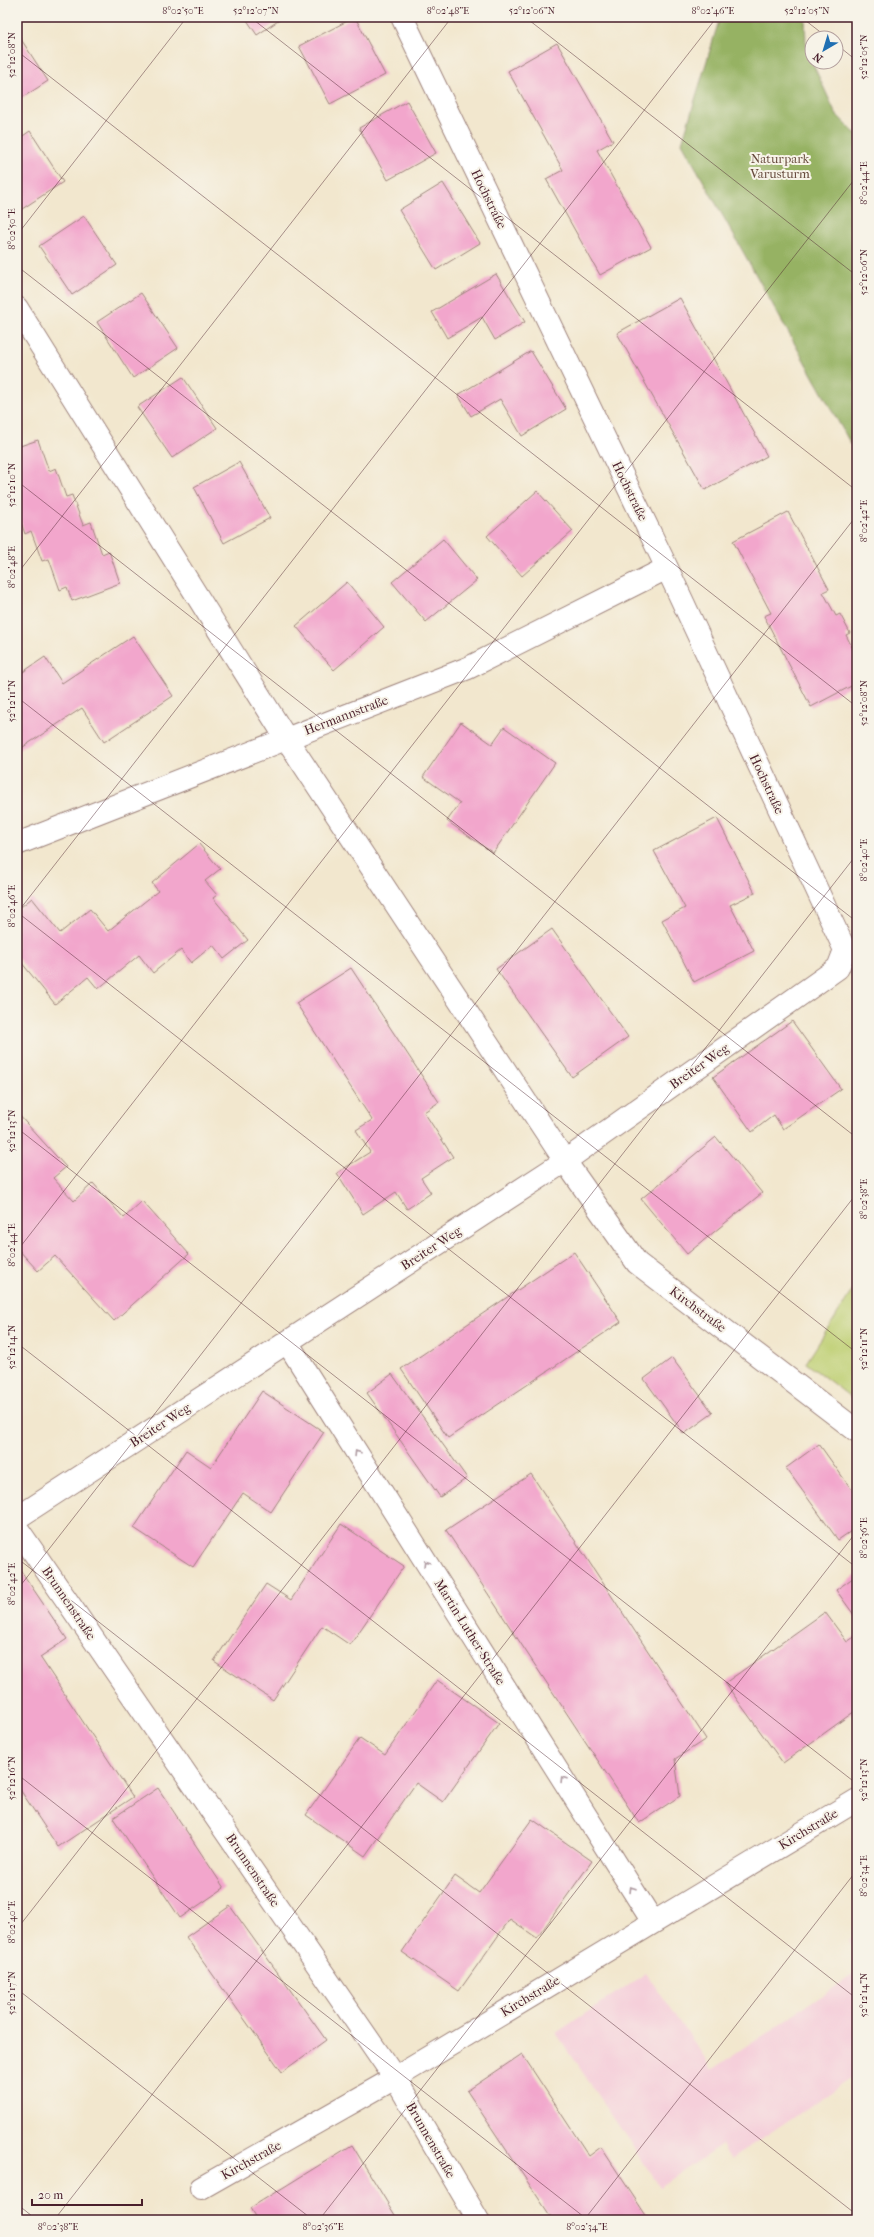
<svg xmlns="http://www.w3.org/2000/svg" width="874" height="2237" font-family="'IM FELL French Canon',serif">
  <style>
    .built { fill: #f5cfda }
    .green { fill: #becf72; stroke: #84774e }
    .forest { fill: #96b264; stroke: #706848 }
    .building { fill: #f2a6cc }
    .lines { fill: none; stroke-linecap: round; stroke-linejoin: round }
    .minor-casing { stroke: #9e837c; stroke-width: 24 }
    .minor { stroke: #fff; stroke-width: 22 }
    .oneway { stroke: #ae9aa0 }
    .ticks { fill: none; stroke: #4a1f2b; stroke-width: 1; stroke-opacity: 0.45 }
    .labels { text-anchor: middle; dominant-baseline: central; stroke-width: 4; stroke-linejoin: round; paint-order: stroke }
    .park-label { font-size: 13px; fill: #674b3d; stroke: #f7f3e8 }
    .street-label { font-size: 13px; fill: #4a1f2b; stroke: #f7f3e8 }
    .neatline { fill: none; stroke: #4a1f2b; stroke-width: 1.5 }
    .ticks-label { font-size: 10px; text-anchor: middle; fill: #4a1f2b }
  </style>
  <rect width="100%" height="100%" fill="#f7f3e8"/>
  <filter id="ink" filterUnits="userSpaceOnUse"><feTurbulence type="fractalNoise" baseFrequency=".025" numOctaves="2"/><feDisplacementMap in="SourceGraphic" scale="8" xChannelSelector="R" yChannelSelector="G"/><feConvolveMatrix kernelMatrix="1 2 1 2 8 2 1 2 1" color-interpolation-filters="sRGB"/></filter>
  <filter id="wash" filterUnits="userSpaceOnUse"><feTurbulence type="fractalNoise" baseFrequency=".012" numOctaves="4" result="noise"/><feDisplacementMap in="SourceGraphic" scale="16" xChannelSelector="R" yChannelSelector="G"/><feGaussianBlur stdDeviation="0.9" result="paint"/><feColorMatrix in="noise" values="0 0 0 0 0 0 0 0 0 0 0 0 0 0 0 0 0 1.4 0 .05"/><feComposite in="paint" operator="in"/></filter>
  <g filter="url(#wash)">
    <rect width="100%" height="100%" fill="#f2e7ce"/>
    <path class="built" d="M857,1935V1953L848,1941Z
      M857,1972V2074L731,2159L722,2145L660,2187L556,2033L646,1973L712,2070Z"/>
    <path class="green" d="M857,1283V1402L806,1363Z"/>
    <path class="forest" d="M720,17H805L806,46L812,62L836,114L857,135V455L682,143Z"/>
    <g id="blocks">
      <path class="building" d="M245,17H284L257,35Z
        M355,17L385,75L330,104L299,46Z
        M17,33L48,81L17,101Z
        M557,43L613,141L597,150L651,247L600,275L546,179L563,170L508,71Z
        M407,101L436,153L388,180L359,128Z
        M30,131L63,182L19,211L17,208V140Z
        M443,183L480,243L436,270L399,210Z
        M84,216L117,265L72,295L39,246Z
        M496,274L525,322L495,340L482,317L447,338L432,312Z
        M141,293L178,348L133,378L97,322Z
        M680,298L767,456L705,490L617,333Z
        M531,351L566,409L522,436L500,399L471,416L458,395Z
        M183,377L217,428L172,458L137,407Z
        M38,440L49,471L56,468L66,497L72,495L83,525L91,522L102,554L109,551L120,583L72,601L67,587L60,590L49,559L42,561L31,531L25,534L17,511V447Z
        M239,462L270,518L224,543L194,487Z
        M537,491L573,531L522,576L487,536Z
        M788,512L829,589L823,592L836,616L840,614L850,633L846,635L857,657V683L811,707L764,616L771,613L733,541Z
        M443,539L477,580L426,622L392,582Z
        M347,582L384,627L334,670L296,626Z
        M133,636L173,696L104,742L82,708L17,751V676L45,657L62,683Z
        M461,722L492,744L504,727L555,763L493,853L447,821L460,803L423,777Z
        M717,818L755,893L730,905L754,951L694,982L662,920L685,908L654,851Z
        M199,844L220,869L205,881L217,895L213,898L248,940L224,959L213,945L191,963L181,950L153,973L139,955L98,989L88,977L55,1004L17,957V910L32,898L60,933L90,909L108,931L158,891L152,883Z
        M552,929L628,1037L572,1077L496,969Z
        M351,968L439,1102L424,1112L453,1157L421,1178L431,1193L407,1209L396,1192L363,1214L337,1173L370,1152L356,1130L372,1120L296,1003Z
        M792,1021L841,1089L783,1129L774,1115L752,1132L713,1077Z
        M17,1113L66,1167L53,1178L74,1201L93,1183L124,1218L142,1201L189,1254L114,1321L55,1256L38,1271L17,1248Z
        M716,1137L762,1193L687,1254L641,1199Z
        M574,1252L621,1322L448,1438L401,1369Z
        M672,1358L713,1413L684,1434L644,1379Z
        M392,1374L467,1478L440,1497L367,1393Z
        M262,1391L324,1432L271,1512L243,1493L193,1567L134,1528L186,1450L211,1467Z
        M819,1444L857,1497V1527L838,1540L786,1468Z
        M531,1474L706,1739L675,1759L680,1796L639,1823L446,1530Z
        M341,1524L404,1566L350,1645L322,1626L273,1700L214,1661L266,1584L291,1600Z
        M17,1565L67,1639L40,1657L133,1797L58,1847L17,1785Z
        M857,1575V1619L836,1590Z
        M825,1612L847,1642L857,1635V1713L855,1711L783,1763L725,1683Z
        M437,1680L499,1723L443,1802L416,1783L365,1856L306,1815L360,1738L385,1755Z
        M158,1788L224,1888L180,1918L113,1818Z
        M532,1819L592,1861L537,1938L510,1919L459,1991L402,1952L455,1876L479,1893Z
        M230,1906L326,2040L282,2072L186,1937Z
        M522,2054L589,2156L601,2147L649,2220H553L467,2091Z
        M352,2145L398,2220H257L250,2208Z
        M710,2216L712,2220H703Z"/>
    </g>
  </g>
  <g filter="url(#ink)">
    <use href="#blocks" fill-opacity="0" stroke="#9e837c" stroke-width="1"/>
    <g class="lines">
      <g class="minor-casing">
        <path id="minor" d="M17,308L286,738L565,1161L637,1263L857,1431
          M17,844L468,668L667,568
          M287,1342L653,1922
          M17,1518L565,1161L838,968L845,950L667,568L402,17
          M17,1528L395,2078L478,2220
          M201,2188L395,2078L857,1800"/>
      </g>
      <use href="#minor" class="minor"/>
    </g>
    <defs><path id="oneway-chevron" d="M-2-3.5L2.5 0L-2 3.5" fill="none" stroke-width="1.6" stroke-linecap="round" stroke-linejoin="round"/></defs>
    <g class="oneway">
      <use href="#oneway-chevron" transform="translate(357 1453) rotate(-122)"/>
      <use href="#oneway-chevron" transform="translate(426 1563) rotate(-122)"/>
      <use href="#oneway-chevron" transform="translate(563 1779) rotate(-122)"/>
      <use href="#oneway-chevron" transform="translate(632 1889) rotate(-122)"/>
    </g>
  </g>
  <path class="ticks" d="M250,17L857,491M525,17L857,276M801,17L828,38M836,44L857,61M17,51L857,707M17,235L187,17M17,266L857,922M17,481L857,1138M17,574L452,17M17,697L857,1353M17,912L857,1568M17,913L717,17M17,1128L857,1784M17,1251L857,176M17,1343L857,1999M17,1558L857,2215M17,1590L857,515M17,1774L588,2220M17,1929L857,854M17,1989L313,2220M17,2204L37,2220M54,2220L857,1193M319,2220L857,1531M584,2220L857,1870M848,2220L857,2209"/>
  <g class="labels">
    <g class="park-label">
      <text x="780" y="158">Naturpark<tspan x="780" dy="15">Varusturm</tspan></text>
    </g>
    <g class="street-label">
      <text transform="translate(489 199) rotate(64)">Hochstraße</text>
      <text transform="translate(630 491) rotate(64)">Hochstraße</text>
      <text transform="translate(346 715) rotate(-21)">Hermannstraße</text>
      <text transform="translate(767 784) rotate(65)">Hochstraße</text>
      <text transform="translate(699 1066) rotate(-35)">Breiter Weg</text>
      <text transform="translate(431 1248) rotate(-33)">Breiter Weg</text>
      <text transform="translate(698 1309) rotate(37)">Kirchstraße</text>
      <text transform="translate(160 1425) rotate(-33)">Breiter Weg</text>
      <text transform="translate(69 1603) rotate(56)">Brunnenstraße</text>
      <text transform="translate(470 1632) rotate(58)">Martin-Luther-Straße</text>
      <text transform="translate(808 1829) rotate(-31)">Kirchstraße</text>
      <text transform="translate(253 1870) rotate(56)">Brunnenstraße</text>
      <text transform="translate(530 1996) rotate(-31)">Kirchstraße</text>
      <text transform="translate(431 2140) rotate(60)">Brunnenstraße</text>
      <text transform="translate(251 2160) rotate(-29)">Kirchstraße</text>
    </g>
  </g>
  <rect width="874" height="2237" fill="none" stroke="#f7f3e8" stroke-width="44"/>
  <g transform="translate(824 50) rotate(218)"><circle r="19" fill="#f7f3e8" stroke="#b29e9c"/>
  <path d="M0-3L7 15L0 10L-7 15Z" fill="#1f6fb2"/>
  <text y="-6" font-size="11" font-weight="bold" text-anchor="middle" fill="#4a1f2b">N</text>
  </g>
  <path d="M32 2199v6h110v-6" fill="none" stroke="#4a1f2b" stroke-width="2"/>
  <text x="38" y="2199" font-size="12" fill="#4a1f2b" stroke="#f7f3e8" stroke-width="3" paint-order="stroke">20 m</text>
  <rect x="22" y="22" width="830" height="2193" class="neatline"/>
  <g class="ticks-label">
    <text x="183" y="14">8°02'50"E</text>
    <text x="256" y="14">52°12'07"N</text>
    <text x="448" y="14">8°02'48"E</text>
    <text x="532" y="14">52°12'06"N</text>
    <text x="713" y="14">8°02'46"E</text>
    <text x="807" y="14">52°12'05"N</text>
    <text transform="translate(11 55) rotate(-90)" y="4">52°12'08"N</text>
    <text transform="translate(863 57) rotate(-90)" y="4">52°12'05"N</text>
    <text transform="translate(863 183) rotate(-90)" y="4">8°02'44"E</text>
    <text transform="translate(11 229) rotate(-90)" y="4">8°02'50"E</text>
    <text transform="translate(863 272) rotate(-90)" y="4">52°12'06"N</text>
    <text transform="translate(11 485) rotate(-90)" y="4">52°12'10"N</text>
    <text transform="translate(863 521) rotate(-90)" y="4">8°02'42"E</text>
    <text transform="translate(11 567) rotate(-90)" y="4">8°02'48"E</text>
    <text transform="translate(11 701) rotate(-90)" y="4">52°12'11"N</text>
    <text transform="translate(863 703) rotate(-90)" y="4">52°12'08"N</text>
    <text transform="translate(863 860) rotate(-90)" y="4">8°02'40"E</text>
    <text transform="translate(11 906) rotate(-90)" y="4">8°02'46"E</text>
    <text transform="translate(11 1131) rotate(-90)" y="4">52°12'13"N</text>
    <text transform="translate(863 1199) rotate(-90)" y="4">8°02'38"E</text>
    <text transform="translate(11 1245) rotate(-90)" y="4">8°02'44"E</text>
    <text transform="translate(11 1347) rotate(-90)" y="4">52°12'14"N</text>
    <text transform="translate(863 1349) rotate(-90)" y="4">52°12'11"N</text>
    <text transform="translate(863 1538) rotate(-90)" y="4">8°02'36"E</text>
    <text transform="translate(11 1584) rotate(-90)" y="4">8°02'42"E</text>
    <text transform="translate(11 1778) rotate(-90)" y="4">52°12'16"N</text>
    <text transform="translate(863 1780) rotate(-90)" y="4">52°12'13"N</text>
    <text transform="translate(863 1876) rotate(-90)" y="4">8°02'34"E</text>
    <text transform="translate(11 1922) rotate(-90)" y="4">8°02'40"E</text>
    <text transform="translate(11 1993) rotate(-90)" y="4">52°12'17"N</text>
    <text transform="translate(863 1995) rotate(-90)" y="4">52°12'14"N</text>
    <text x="58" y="2230">8°02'38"E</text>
    <text x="323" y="2230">8°02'36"E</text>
    <text x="587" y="2230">8°02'34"E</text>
  </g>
</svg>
